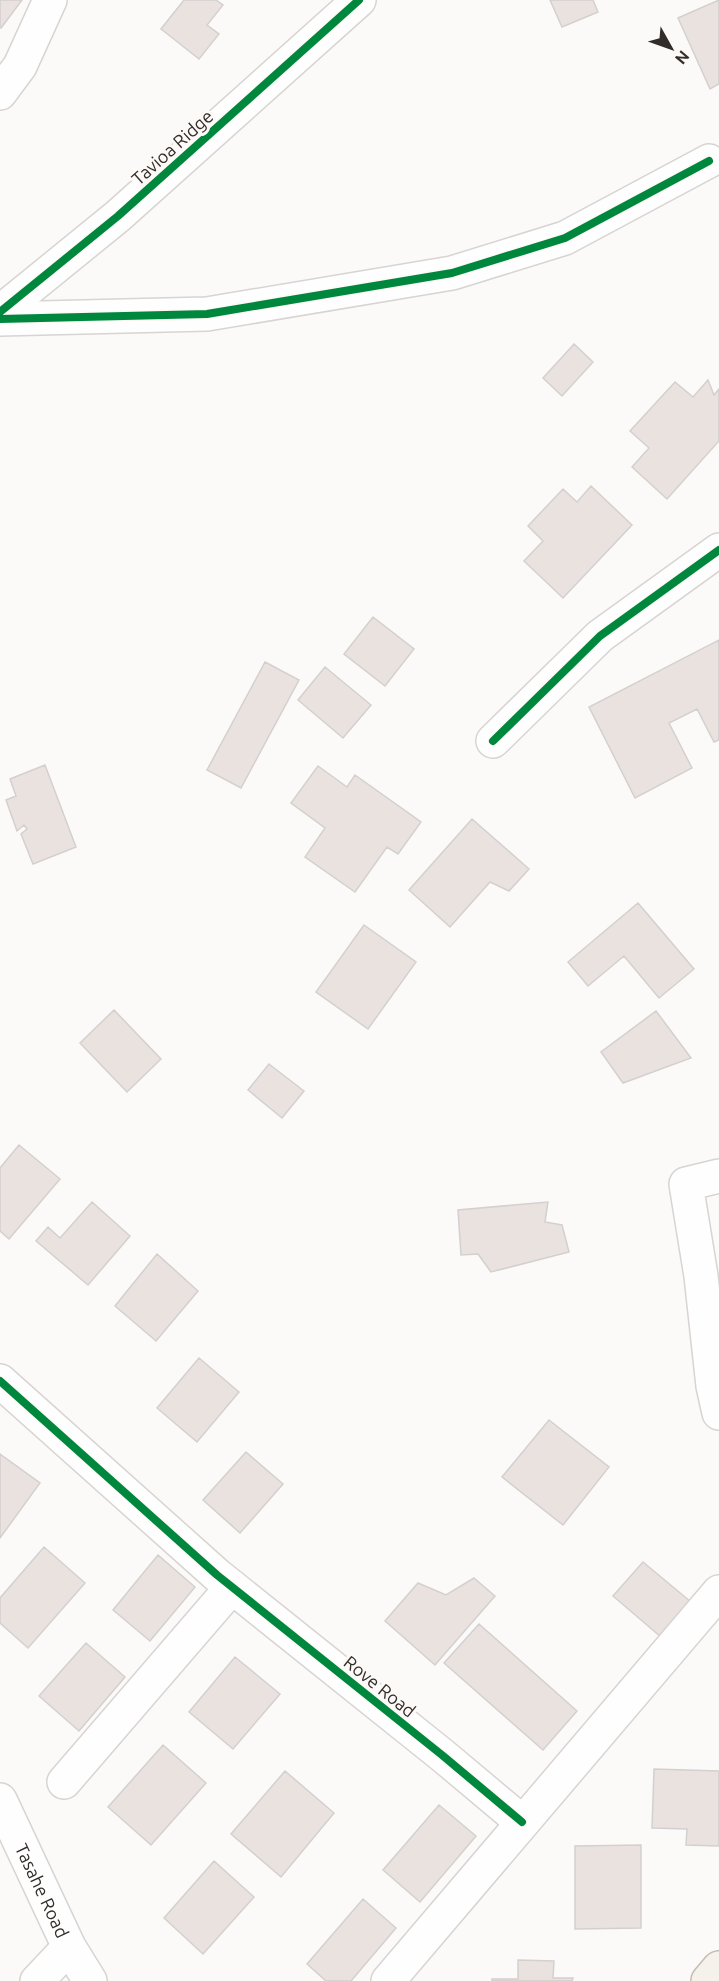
<svg xmlns="http://www.w3.org/2000/svg" width="719" height="1981" font-family="Ubuntu,sans-serif">
  <style>
    .building { fill: #eae2df; stroke: #d3d0cf; stroke-width: 1.5 }
    .lines { fill: none; stroke-linecap: round; stroke-linejoin: round }
    .minor-casing { stroke: #d7d4d2; stroke-width: 36 }
    .major-casing { stroke: #c4bcb3; stroke-width: 36 }
    .minor { stroke: #fffefe; stroke-width: 33 }
    .major { stroke: #f5f1eb; stroke-width: 33 }
    .cycleway-casing { stroke: #fdf9f7; stroke-width: 11 }
    .cycleway { stroke: #00873e; stroke-width: 8 }
    .labels { text-anchor: middle; dominant-baseline: central; stroke-width: 6; stroke-linejoin: round; paint-order: stroke }
    .street-label { font-size: 18px; fill: #312d2b; stroke: #fdf9f7 }
  </style>
  <rect width="100%" height="100%" fill="#fcfaf8"/>
  <path class="building" d="M0,0H22L1,28L0,27Z
    M184,0H216L223,5L207,25L219,34L199,59L161,29Z
    M550,0H593L598,12L562,27Z
    M719,0V84L710,89L678,18Z
    M574,344L593,362L562,396L543,378Z
    M708,380L714,395L719,389V441L667,499L632,467L649,448L630,431L675,382L693,397Z
    M591,486L632,525L563,598L524,561L543,541L528,526L563,489L577,502Z
    M373,617L414,649L385,686L344,654Z
    M719,640V740L714,742L697,709L669,723L692,768L635,798L589,707Z
    M265,662L299,680L241,788L207,770Z
    M325,667L371,705L343,738L298,700Z
    M45,765L76,847L33,864L21,834L27,829L24,825L17,831L6,800L16,796L10,779Z
    M318,766L347,787L355,775L421,822L398,854L387,847L355,892L305,857L325,828L291,803Z
    M472,819L529,869L509,891L490,882L450,927L409,890Z
    M638,903L694,969L659,998L624,956L588,986L568,962Z
    M364,925L416,962L368,1029L316,992Z
    M114,1010L161,1059L127,1092L80,1043Z
    M656,1011L691,1058L623,1083L601,1052Z
    M269,1064L304,1091L282,1118L248,1090Z
    M19,1145L60,1179L9,1239L0,1231V1168Z
    M92,1202L130,1236L88,1285L36,1241L48,1227L60,1238Z
    M548,1202L545,1222L562,1225L569,1252L491,1272L478,1254L461,1255L458,1210Z
    M157,1254L198,1291L156,1341L115,1306Z
    M199,1358L239,1392L197,1442L157,1408Z
    M549,1420L609,1467L563,1525L502,1477Z
    M246,1452L283,1484L240,1533L203,1500Z
    M0,1454L40,1483L0,1538Z
    M44,1547L85,1583L28,1648L0,1623V1598Z
    M158,1555L195,1587L150,1641L113,1610Z
    M643,1562L691,1602L661,1637L613,1596Z
    M474,1578L495,1596L435,1665L385,1621L418,1583L446,1595Z
    M479,1624L577,1711L543,1750L444,1663Z
    M86,1643L125,1677L79,1731L39,1696Z
    M235,1657L280,1694L233,1749L189,1712Z
    M163,1745L206,1783L151,1845L108,1807Z
    M654,1769L719,1771V1846L686,1845L687,1829L652,1828Z
    M285,1771L334,1813L281,1877L231,1834Z
    M439,1805L476,1836L420,1902L383,1870Z
    M641,1845V1928L575,1929V1846Z
    M214,1861L254,1897L203,1954L164,1918Z
    M363,1899L396,1928L351,1981H326L307,1964Z
    M518,1960L554,1961L553,1978H573L572,1981H492V1979H518Z"/>
  <g class="lines">
    <g class="minor-casing">
      <g id="minor">
        <path d="M0,93L20,66L50,0"/>
        <path d="M0,312L118,216L359,0"/>
        <path d="M0,319L207,314L452,273L565,238L709,161"/>
        <path d="M493,741L600,636L719,550"/>
        <path d="M719,1176L686,1184L701,1276L713,1386L719,1413"/>
        <path d="M0,1381L217,1575L442,1755L522,1822"/>
        <path d="M64,1782L232,1587"/>
        <path id="s1" d="M0,1800L69,1947L90,1981"/>
        <path d="M37,1981L69,1947"/>
        <path d="M388,1981L719,1592"/>
      </g>
    </g>
    <g class="major-casing">
      <path id="major" d="M708,1981L719,1968"/>
    </g>
    <use href="#minor" class="minor"/>
    <use href="#major" class="major"/>
    <g class="cycleway-casing">
      <path id="cycleway" d="M0,312L118,216L359,0
        M0,319L207,314L452,273L565,238L709,161
        M493,741L600,636L719,550
        M0,1381L217,1575L442,1755L522,1822"/>
    </g>
    <use href="#cycleway" class="cycleway"/>
  </g>
  <g class="labels">
    <g class="street-label">
      <text transform="translate(172 147) rotate(-42)">Tavioa Ridge</text>
      <text transform="translate(380 1686) rotate(39)">Rove Road</text>
      <text stroke="none"><textPath href="#s1" startOffset="100">Tasahe Road</textPath></text>
    </g>
  </g>
  <g transform="translate(671 48) rotate(130)" stroke="#fdf9f7" stroke-width="4.5" paint-order="stroke">
  <path d="M0-4.5L10 22L0 15L-10 22Z" fill="#312d2b"/>
  <text y="-9" font-size="16" font-weight="bold" text-anchor="middle" fill="#312d2b">N</text>
  </g>
</svg>
